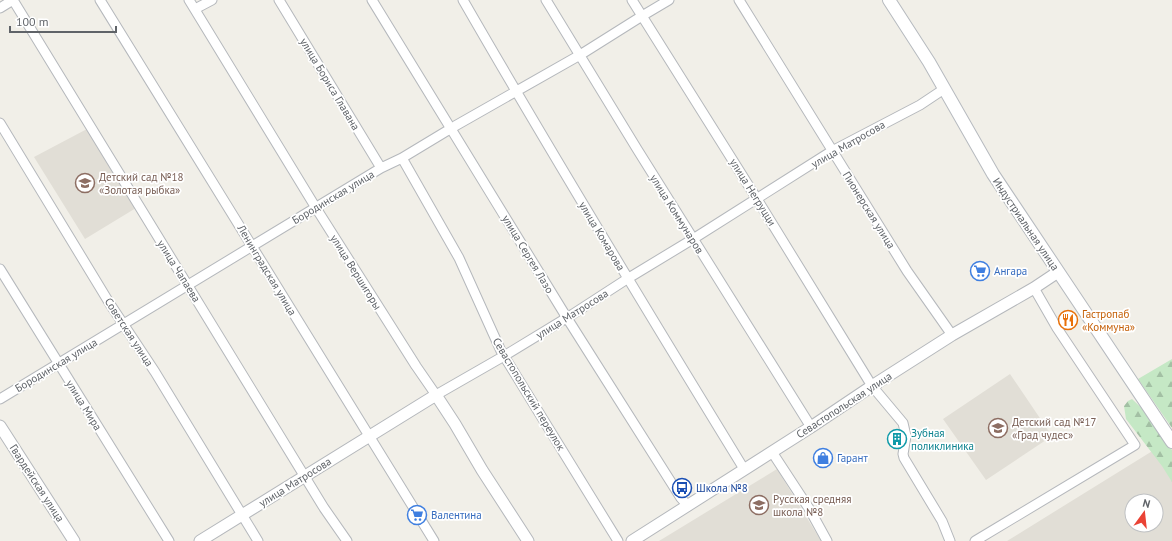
<svg xmlns="http://www.w3.org/2000/svg" width="1172" height="541" font-family="'PT Sans',sans-serif">
  <style>
    .education { fill: #e1ded6; fill-rule: evenodd }
    .forest { fill: url(#forest-firs) }
    .lines { fill: none; stroke-linecap: round; stroke-linejoin: round }
    .minor-casing { stroke: #b5b8bc; stroke-width: 11 }
    .tertiary-casing { stroke: #b5b8bc; stroke-width: 13 }
    .secondary-casing { stroke: #b6babf; stroke-width: 14 }
    .minor { stroke: #fff; stroke-width: 9 }
    .tertiary { stroke: #fff; stroke-width: 11 }
    .secondary { stroke: #fff; stroke-width: 12 }
    .labels { text-anchor: middle; dominant-baseline: central; stroke-width: 3.5; stroke-linejoin: round; paint-order: stroke }
    .street-label { font-size: 11px; fill: #5f6368; stroke: #fff }
    .education-label { font-size: 11px; fill: #785e54; stroke: #fff; text-anchor: start }
    .shop-label { font-size: 11px; fill: #366cbe; stroke: #fff; text-anchor: start }
    .food-label { font-size: 11px; fill: #c56008; stroke: #fff; text-anchor: start }
    .culture-label { font-size: 11px; fill: #0d838f; stroke: #fff; text-anchor: start }
    .transit-label { font-size: 11px; fill: #164399; stroke: #fff; text-anchor: start }
  </style>
  <defs>
    <pattern id="forest-firs" width="22" height="20" patternUnits="userSpaceOnUse"><rect width="22" height="20" fill="#c5e8c5"/><path d="M5 1l3.5 6h-7zM16 11l3.5 6h-7z" fill="#a3c0a4"/></pattern>
  </defs>
  <rect width="100%" height="100%" fill="#f1efe8"/>
  <path class="education" d="M87,129L136,208L85,239L34,157Z
    M1010,374L1052,436L986,480L943,419Z
    M1154,450L1172,480V541H1007ZM1132,501H1156V525H1132Z
    M777,469L821,541H659Z"/>
  <path class="forest" d="M1172,359V428L1138,379Z
    M1132,399L1150,416L1172,450V482L1162,466L1126,419L1124,406L1128,401Z"/>
  <g class="lines">
    <g class="minor-casing">
      <path id="minor" d="M13,0L324,508L347,541
        M100,0L434,541
        M189,0L316,208L416,366L436,395L504,356L573,314L627,279L693,239L832,151L920,105L944,89
        M279,0L381,168
        M372,0L567,318L681,498L688,506
        M463,0C554,158 649,314 744,469
        M546,0L637,149L811,427
        M632,0L757,199L872,386L903,423L906,436L903,454L904,458L942,521L950,541
        M739,0L907,271L952,335
        M0,8L13,0
        M195,9L212,0
        M0,123L110,304L155,372L258,541
        M402,158L459,258L501,351L618,541
        M0,269L169,541
        M0,399L381,168L402,158L455,126L580,55L642,16L669,0
        M772,452L810,510L827,541
        M975,541L1135,445L1057,328L1034,288"/>
    </g>
    <g class="tertiary-casing">
      <path id="tertiary" d="M0,426L74,541
        M200,541L436,395L455,424L482,470L528,541
        M632,541L811,427L872,386L952,335L1034,288L1058,272"/>
    </g>
    <g class="secondary-casing">
      <path id="secondary" d="M889,0L929,62L993,174L1172,442"/>
    </g>
    <use href="#minor" class="minor"/>
    <use href="#tertiary" class="tertiary"/>
    <use href="#secondary" class="secondary"/>
  </g>
  <defs>
    <g id="school-ring" transform="scale(1)"><circle r="9.5" fill="#fff" stroke="#8d6e63" stroke-width="1.5"/><path d="M0-5L7-2L0 1L-7-2ZM-4 1L0 2.5L4 1V4Q0 6-4 4Z" fill="#8d6e63"/></g>
    <g id="supermarket-ring" transform="scale(1)"><circle r="9.5" fill="#fff" stroke="#3f7fe0" stroke-width="1.5"/><path d="M-6-5.5h2.5l.6 2H6L4.5 2H-2.5L-4.4-4H-6ZM-1.5 3.2a1.3 1.3 0 1 0 .1 0ZM3 3.2a1.3 1.3 0 1 0 .1 0Z" fill="#3f7fe0"/></g>
    <g id="restaurant-ring" transform="scale(1)"><circle r="9.5" fill="#fff" stroke="#e8710a" stroke-width="1.5"/><path d="M-5-6h1v4h1v-4h1v4h1v-4h1v5L-1.5 .5V6h-2V.5L-5-1ZM5-6V6H3V1.5H1.5Q1.5-4 5-6Z" fill="#e8710a"/></g>
    <g id="building-ring" transform="scale(1)"><circle r="9.5" fill="#fff" stroke="#0f9aa8" stroke-width="1.5"/><path d="M-4-6H4V6H1V3H-1V6H-4ZM-2.5-4.3h1.7v1.8h-1.7ZM.8-4.3h1.7v1.8H.8ZM-2.5-1h1.7V.8h-1.7ZM.8-1h1.7V.8H.8Z" fill="#0f9aa8"/></g>
    <g id="shop-ring" transform="scale(1)"><circle r="9.5" fill="#fff" stroke="#3f7fe0" stroke-width="1.5"/><path d="M-5-2.5h2.3a2.7 3.5 0 0 1 5.4 0H5L5.5 6h-11ZM-1.5-2.5h3a1.5 2.3 0 0 0-3 0Z" fill="#3f7fe0"/></g>
    <g id="bus-ring" transform="scale(1)"><circle r="9.5" fill="#fff" stroke="#1a4fb4" stroke-width="1.5"/><path d="M-5-6H5V4H4V6H2V4H-2V6H-4V4H-5ZM-3.5-4V0h7V-4ZM-3.5 1.2v1.5H-2V1.2ZM2 1.2v1.5H3.5V1.2Z" fill="#1a4fb4"/></g>
  </defs>
  <g fill-rule="evenodd">
    <use href="#school-ring" x="85" y="183"/>
    <use href="#supermarket-ring" x="980" y="271"/>
    <use href="#restaurant-ring" x="1068" y="320"/>
    <use href="#school-ring" x="998" y="428"/>
    <use href="#building-ring" x="897" y="439"/>
    <use href="#shop-ring" x="823" y="458"/>
    <use href="#bus-ring" x="682" y="488"/>
    <use href="#school-ring" x="759" y="505"/>
    <use href="#supermarket-ring" x="417" y="515"/>
  </g>
  <g class="labels">
    <g class="street-label">
      <text transform="translate(330 84) rotate(59)">улица Бориса Главана</text>
      <text transform="translate(848 144) rotate(-30)">улица Матросова</text>
      <text transform="translate(753 192) rotate(58)">улица Негруцци</text>
      <text transform="translate(333 197) rotate(-31)">Бородинская улица</text>
      <text transform="translate(869 210) rotate(58)">Пионерская улица</text>
      <text transform="translate(677 214) rotate(58)">улица Коммунаров</text>
      <text transform="translate(1026 224) rotate(56)">Индустриальная улица</text>
      <text transform="translate(602 236) rotate(59)">улица Комарова</text>
      <text transform="translate(528 254) rotate(59)">улица Сергея Лазо</text>
      <text transform="translate(267 270) rotate(59)">Ленинградская улица</text>
      <text transform="translate(179 271) rotate(58)">улица Чапаева</text>
      <text transform="translate(356 272) rotate(58)">улица Вершигоры</text>
      <text transform="translate(572 314) rotate(-32)">улица Матросова</text>
      <text transform="translate(129 332) rotate(57)">Советская улица</text>
      <text transform="translate(56 365) rotate(-31)">Бородинская улица</text>
      <text transform="translate(529 394) rotate(59)">Севастопольский переулок</text>
      <text transform="translate(84 405) rotate(58)">улица Мира</text>
      <text transform="translate(844 405) rotate(-33)">Севастопольская улица</text>
      <text transform="translate(295 482) rotate(-32)">улица Матросова</text>
      <text transform="translate(37 483) rotate(57)">Гвардейская улица</text>
    </g>
    <g class="education-label">
      <text x="99" y="177">Детский сад №18<tspan x="99" dy="13">«Золотая рыбка»</tspan></text>
      <text x="1012" y="422">Детский сад №17<tspan x="1012" dy="13">«Град чудес»</tspan></text>
      <text x="773" y="499">Русская средняя<tspan x="773" dy="13">школа №8</tspan></text>
    </g>
    <g class="shop-label">
      <text x="994" y="271">Ангара</text>
      <text x="837" y="458">Гарант</text>
      <text x="431" y="515">Валентина</text>
    </g>
    <g class="food-label">
      <text x="1082" y="314">Гастропаб<tspan x="1082" dy="13">«Коммуна»</tspan></text>
    </g>
    <g class="culture-label">
      <text x="911" y="433">Зубная<tspan x="911" dy="13">поликлиника</tspan></text>
    </g>
    <g class="transit-label">
      <text x="696" y="488">Школа №8</text>
    </g>
  </g>
  <g transform="translate(1144 513) rotate(15)"><circle r="19" fill="#ffffff" stroke="#bfc1c3"/>
  <path d="M0-3L7 15L0 10L-7 15Z" fill="#ea4335"/>
  <text y="-6" font-size="11" font-weight="bold" text-anchor="middle" fill="#5f6368">N</text>
  </g>
  <path d="M10 26v6h106v-6" fill="none" stroke="#5f6368" stroke-width="2"/>
  <text x="16" y="26" font-size="12" fill="#5f6368" stroke="#ffffff" stroke-width="3" paint-order="stroke">100 m</text>
</svg>
